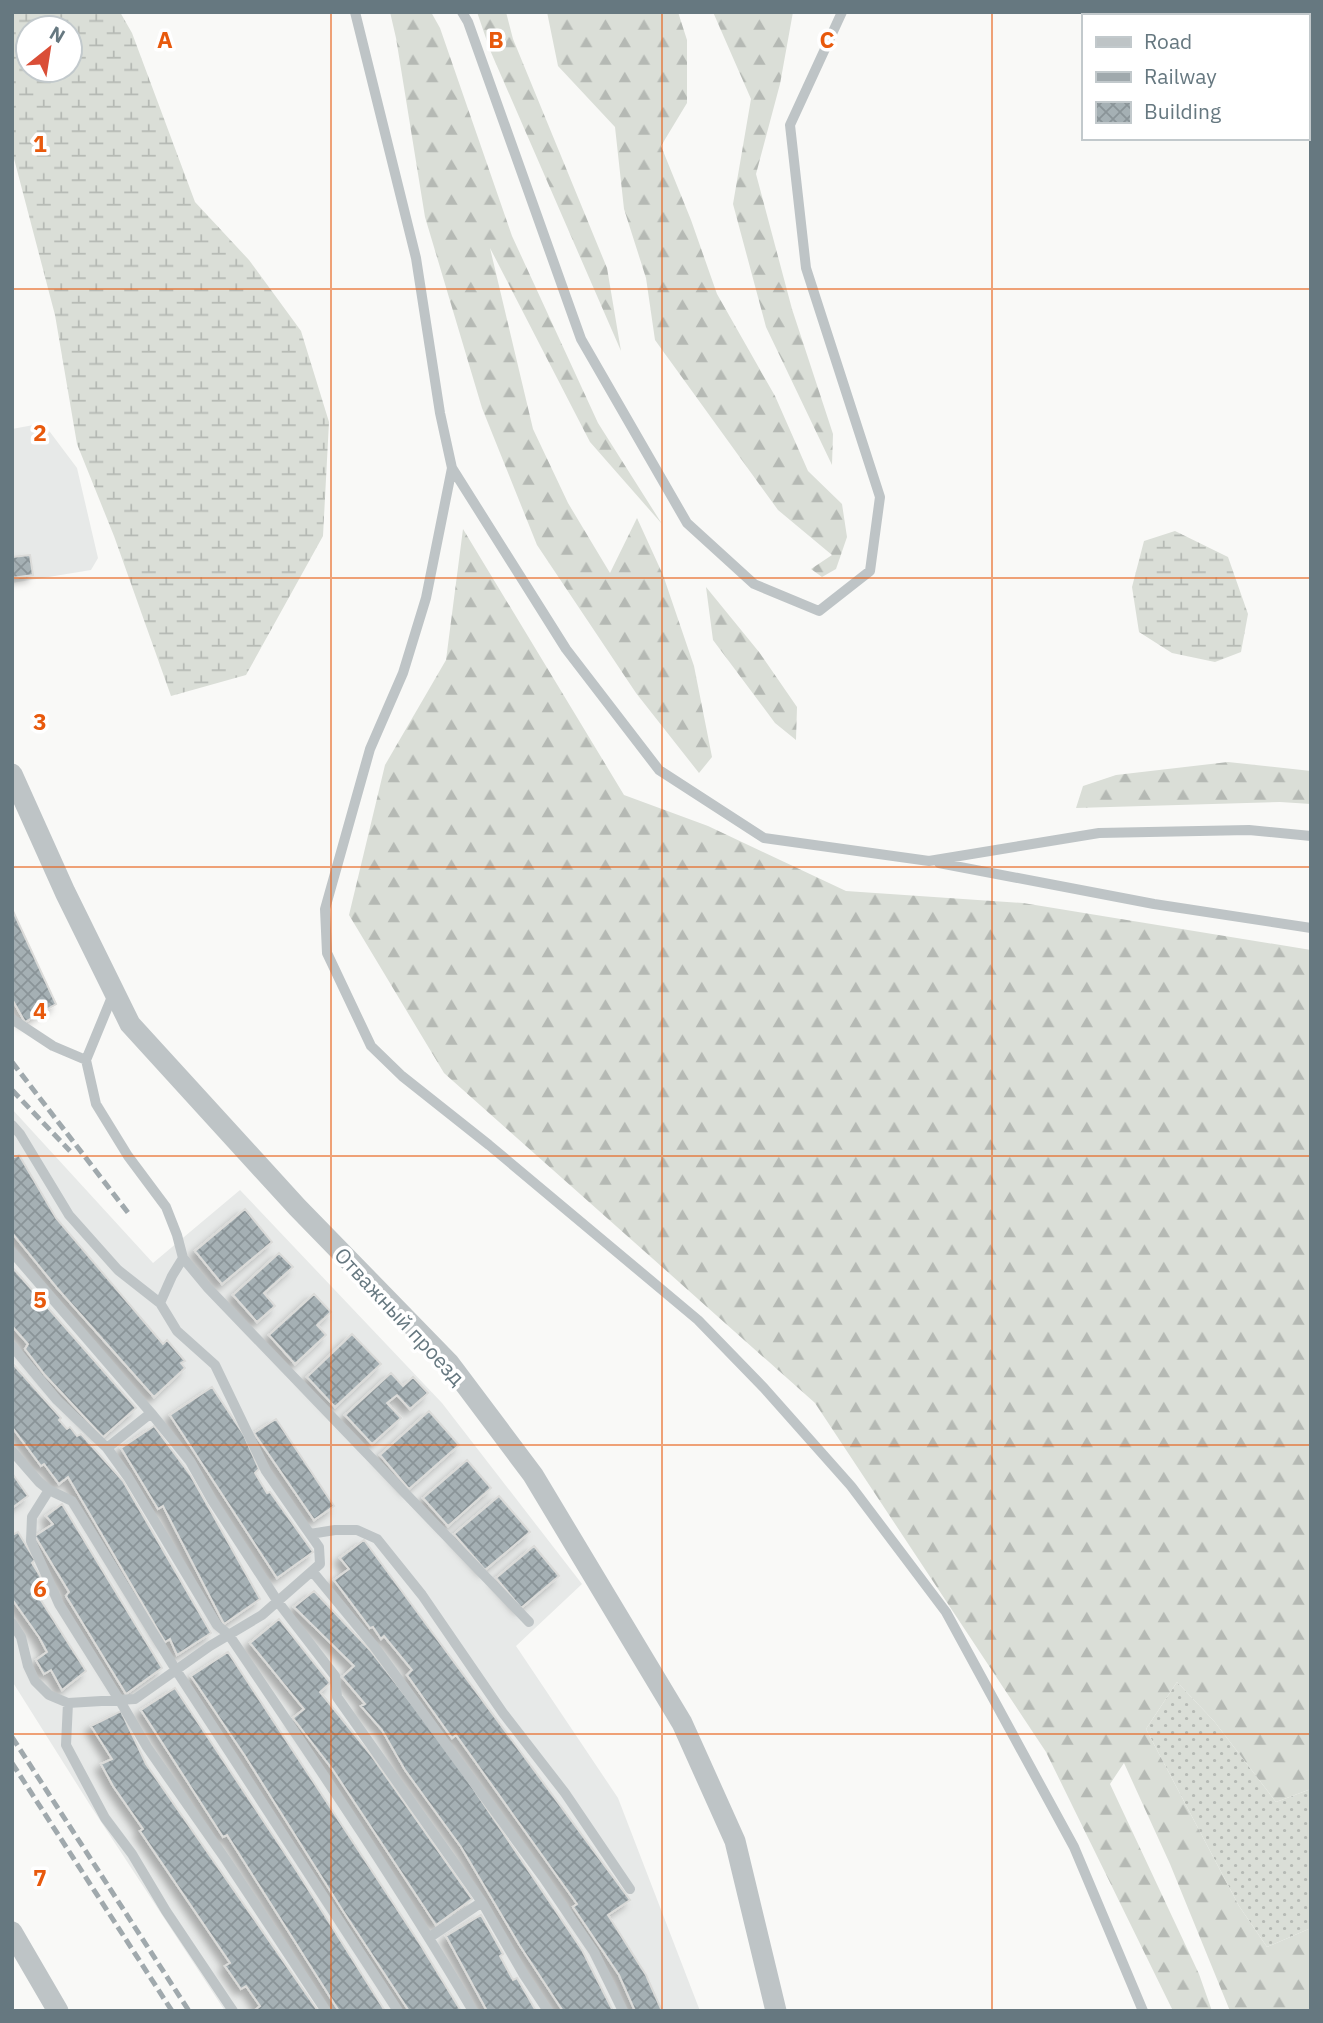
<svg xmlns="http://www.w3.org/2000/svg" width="1323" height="2023" font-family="'IBM Plex Sans',sans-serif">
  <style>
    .built { fill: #e7e9e8 }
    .grass { fill: url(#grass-dots) }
    .forest { fill: url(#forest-firs) }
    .wetland { fill: url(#wetland-marsh); fill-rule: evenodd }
    .building { fill: url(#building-cross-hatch); stroke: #dbdbd9; stroke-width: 2; filter: url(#shadow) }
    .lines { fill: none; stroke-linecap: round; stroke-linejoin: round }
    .lane { stroke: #bec4c6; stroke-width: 10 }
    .street { stroke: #bec4c6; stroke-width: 21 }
    .rail { stroke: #a0a9ad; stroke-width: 5; stroke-dasharray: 10 5; stroke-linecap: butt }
    .grid { fill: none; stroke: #e8590c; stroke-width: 2; stroke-opacity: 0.55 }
    .labels { text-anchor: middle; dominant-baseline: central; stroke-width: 7; stroke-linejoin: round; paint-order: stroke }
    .street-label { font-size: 21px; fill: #667880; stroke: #fff }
    .grid-label { font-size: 23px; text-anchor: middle; font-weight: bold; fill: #e8590c; stroke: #fff; stroke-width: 7; stroke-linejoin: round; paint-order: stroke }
  </style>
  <defs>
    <pattern id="grass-dots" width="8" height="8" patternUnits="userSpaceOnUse" patternTransform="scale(1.75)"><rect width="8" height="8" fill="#daded7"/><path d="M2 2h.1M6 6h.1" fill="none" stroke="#b5b9b4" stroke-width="1.8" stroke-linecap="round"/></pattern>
    <pattern id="forest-firs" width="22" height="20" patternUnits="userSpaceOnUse" patternTransform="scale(1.75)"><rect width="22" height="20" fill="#daded7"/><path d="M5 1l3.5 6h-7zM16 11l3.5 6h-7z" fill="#b5b9b4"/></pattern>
    <pattern id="wetland-marsh" width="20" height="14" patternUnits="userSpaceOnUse" patternTransform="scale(1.75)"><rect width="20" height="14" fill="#daded7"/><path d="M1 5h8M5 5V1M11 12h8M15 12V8" fill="none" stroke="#b5b9b4"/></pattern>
    <pattern id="building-cross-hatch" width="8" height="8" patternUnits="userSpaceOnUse" patternTransform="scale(1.75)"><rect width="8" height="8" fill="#a5b0b4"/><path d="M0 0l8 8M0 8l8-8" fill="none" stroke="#8a9498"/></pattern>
    <filter id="shadow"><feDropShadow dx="-5.5" dy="5.5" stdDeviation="3.5" flood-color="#0004"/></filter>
  </defs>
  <rect width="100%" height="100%" fill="#f9f9f7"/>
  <path class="built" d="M39,424L50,432L77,468L98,558L91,570L12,583V429Z
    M12,1109L153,1263L240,1190L442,1403L582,1584L516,1646L618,1798L700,2011H225L90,1805L12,1681Z"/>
  <path class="grass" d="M1177,1682L1214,1721L1276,1802L1311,1789V1928L1267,1947L1239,1906L1146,1729Z"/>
  <path class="forest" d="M390,12H431L440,28L512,236L598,423L662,524L590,442L490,248L533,429L568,503L610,573L637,518L663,575L694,666L712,757L699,773L636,693L537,545L482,408L425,217L396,38Z
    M477,12H506L513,39L607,268L621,351L490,50Z
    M547,12H678L687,40V103L661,146L691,220L717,294L775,396L808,471L842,504L847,537L836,569L822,577L811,569L832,555L778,510L655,340L646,278L624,209L615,127L558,66Z
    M713,12H793L780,84L756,174L792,309L833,434L832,465L766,327L733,204L751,99Z
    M463,529L624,795L708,826L846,891L1023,903L1311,950V1789L1276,1802L1214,1721L1177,1682L1146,1729L1239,1906L1267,1947L1311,1928V2011H1230L1170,1864L1124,1763L1110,1784L1199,1974L1212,2011H1173L1046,1752L815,1403L444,1073L349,915L385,765L446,660Z
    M706,587L759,652L797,707L796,740L775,723L713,640Z
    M1228,762L1311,771V804L1280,802L1076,808L1083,786L1116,775Z"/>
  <path class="wetland" d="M12,12H120L132,33L195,202L249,260L301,331L329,422L323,536L246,675L171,696L114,536L77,444L55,315L12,151ZM28,28H70V70H28Z
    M1175,531L1228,557L1248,614L1241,652L1215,662L1172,653L1139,632L1132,587L1144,541Z"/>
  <path class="building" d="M30,555L33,575L12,578V557Z
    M12,909L56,1004L25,1022L12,999Z
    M19,1155L56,1218L163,1344L167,1340L185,1361L181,1363L185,1368L154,1397L57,1288L12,1233V1158Z
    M245,1209L272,1242L222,1284L195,1251Z
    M279,1253L293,1267L264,1293L275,1306L257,1322L233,1295Z
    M12,1267L136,1408L103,1437L45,1375L25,1349L28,1344L12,1326Z
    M314,1294L331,1312L317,1325L326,1335L295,1364L269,1335Z
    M352,1334L381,1364L335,1407L307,1377Z
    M12,1363L61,1418L59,1420L67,1429L70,1427L77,1436L81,1434L123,1481L211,1633L177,1655L170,1639L165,1642L68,1477L59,1484L44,1464L41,1466L12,1427Z
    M391,1373L403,1386L413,1377L428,1393L410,1409L397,1395L387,1403L401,1418L372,1444L345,1415Z
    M212,1387L244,1435L259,1469L255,1473L267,1493L270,1492L313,1552L277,1578L170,1415Z
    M429,1411L459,1445L409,1489L380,1455Z
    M276,1419L334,1506L314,1520L254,1433Z
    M154,1426L191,1476L260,1599L224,1624L163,1506L158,1509L121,1448Z
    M467,1460L491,1488L448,1526L423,1498Z
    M12,1473L28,1496L12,1508Z
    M499,1496L530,1532L485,1570L454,1534Z
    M62,1504L162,1668L126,1694L66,1596L69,1592L35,1536L53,1524L46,1516Z
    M18,1532L35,1560L32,1563L45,1584L35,1591L86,1671L62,1690L51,1670L44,1674L36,1660L47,1652L39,1637L12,1599V1535Z
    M364,1540L630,1900L608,1915L646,1975L662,2011H635L619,1975L573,1907L577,1904L456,1735L452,1738L407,1675L412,1670L384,1636L381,1639L373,1627L370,1628L334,1580L349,1569L340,1558Z
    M534,1546L559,1576L521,1608L496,1578Z
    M314,1591L370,1650L446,1748L582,1950L613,2011H563L520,1946L461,1847L405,1770L382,1730L361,1706L365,1704L342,1677L354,1666L294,1607Z
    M279,1619L330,1683L320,1692L371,1755L472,1899L436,1925L333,1770L293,1718L304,1709L250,1643Z
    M228,1652L420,1944L461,2011H409L343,1911L245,1756L191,1676Z
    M175,1688L298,1873L385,2011H339L227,1835L223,1837L141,1710Z
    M121,1711L146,1764L318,2011H254L260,2006L246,1986L241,1989L225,1966L230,1963L140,1831L143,1829L113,1786L101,1764L112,1759L91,1726Z
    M481,1915L503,1954L500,1956L513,1980L517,1978L536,2011H487L446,1936Z"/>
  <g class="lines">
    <path class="lane" d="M355,12L416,258L440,413L452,468L426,598L403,673L370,749L325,909L327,953L371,1046L402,1076L489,1145L698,1320L764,1388L851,1486L946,1612L1074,1847L1143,2011
      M462,12L468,22L581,339L687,523L754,584L819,611L870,571L880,497L806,268L790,125L842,12
      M452,468L566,649L659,770L764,838L929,861L1099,833L1249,830L1311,836
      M939,863L1154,904L1311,928
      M114,992L86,1060L96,1104L128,1156L166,1207L177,1235L183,1258L208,1288L529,1622
      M12,1019L53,1046L86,1060
      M12,1125L20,1134L69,1215L118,1270L160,1303
      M12,1252L151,1413L107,1448
      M12,1346L57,1400L107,1448L128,1477L217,1625L229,1635C313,1759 397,1882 473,2011
      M151,1413L190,1461L212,1500L278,1602L335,1676L337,1697L482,1902L430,1937
      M12,1451L39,1482L49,1490L72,1501L176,1670L398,2011
      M49,1490L32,1517L31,1541L59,1604L120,1701L147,1747L226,1860L326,2011
      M310,1534L335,1530H357L377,1539L422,1595L503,1713L565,1793L630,1889
      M312,1571L374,1646L543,1877L594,1952L623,2011
      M12,1623L21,1637L28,1666L35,1681L49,1695L68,1703L135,1699L210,1646L262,1615L320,1564L319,1547L266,1471L215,1365L177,1331L160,1303L172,1276L183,1258
      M68,1703L66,1745L105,1818L132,1854L166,1911L233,2011
      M482,1902L524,1975L548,2011"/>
    <path class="street" d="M12,774L65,892L130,1024L297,1207L449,1363L533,1475L682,1723L735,1841L776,2011
      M12,1932L58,2011"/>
    <path class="rail" d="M12,1062L129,1214
      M12,1090L70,1151
      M12,1737L189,2011
      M12,1763L172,2011"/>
  </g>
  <path class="grid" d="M331,12V2011M662,12V2011M992,12V2011M12,289H1311M12,578H1311M12,867H1311M12,1156H1311M12,1445H1311M12,1734H1311"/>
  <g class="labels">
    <g class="street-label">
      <text transform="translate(400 1316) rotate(47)">Отважный проезд</text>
    </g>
  </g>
  <g class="grid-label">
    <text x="165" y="48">A</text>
    <text x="496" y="48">B</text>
    <text x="827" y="48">C</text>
    <text x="40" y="152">1</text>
    <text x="40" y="441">2</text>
    <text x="40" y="730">3</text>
    <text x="40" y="1019">4</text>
    <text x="40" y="1308">5</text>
    <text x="40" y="1597">6</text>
    <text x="40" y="1886">7</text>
  </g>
  <rect width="1323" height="2023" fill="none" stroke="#667880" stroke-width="28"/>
  <rect x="1082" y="14" width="228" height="126" fill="#ffffff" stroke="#c2c9cc" stroke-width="2"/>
  <rect x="1096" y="37" width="35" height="10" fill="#bec4c6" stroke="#c2c9cc" stroke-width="2"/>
  <text x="1144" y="49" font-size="21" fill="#667880">Road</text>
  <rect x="1096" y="72" width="35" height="10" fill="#a0a9ad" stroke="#c2c9cc" stroke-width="2"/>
  <text x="1144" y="84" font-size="21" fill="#667880">Railway</text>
  <rect x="1096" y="102" width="35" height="21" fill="url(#building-cross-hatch)" stroke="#c2c9cc" stroke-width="2"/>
  <text x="1144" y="119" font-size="21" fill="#667880">Building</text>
  <g transform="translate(49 49) rotate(30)"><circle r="33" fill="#ffffff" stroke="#c2c9cc" stroke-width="2"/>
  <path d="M0-5L12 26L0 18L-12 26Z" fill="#da4e37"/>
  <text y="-10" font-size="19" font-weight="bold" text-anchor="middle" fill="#667880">N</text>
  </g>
</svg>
